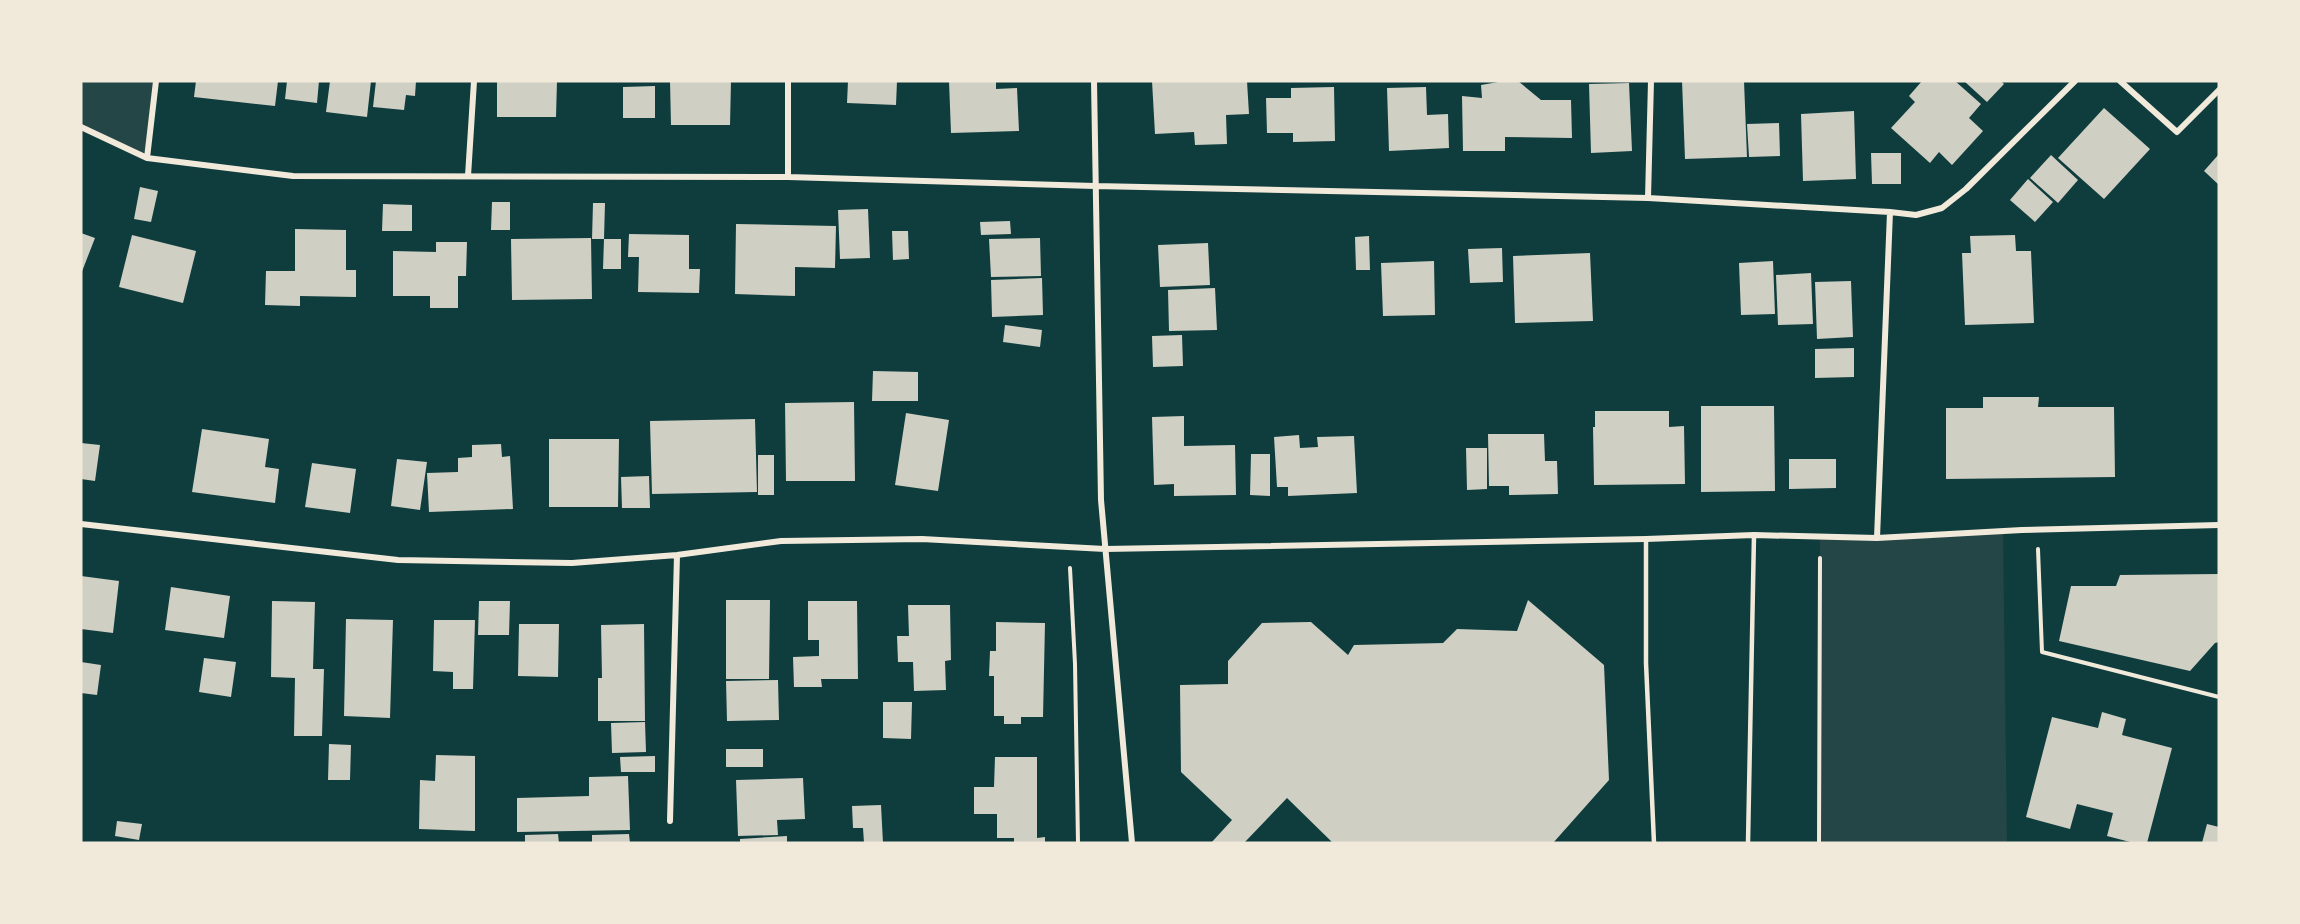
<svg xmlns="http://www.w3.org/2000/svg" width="2300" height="924" font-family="Roboto,sans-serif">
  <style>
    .green { fill: #244646 }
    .building { fill: #cfcfc3 }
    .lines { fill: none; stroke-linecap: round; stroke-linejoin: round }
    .path { stroke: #f1e9da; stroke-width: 4 }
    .service { stroke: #f1e9da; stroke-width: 4.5 }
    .minor { stroke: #f1e9da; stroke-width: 6 }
  </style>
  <rect width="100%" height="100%" fill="#0f3d3e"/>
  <path class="green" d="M81,81H156L147,158L81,127Z
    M2003,531L2007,843H1818L1820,537Z"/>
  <path class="building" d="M196,81H278L275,106L194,97Z
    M287,81H319L317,103L285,99Z
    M330,81H371L367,117L326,112Z
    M376,81H416L415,96L406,95L404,110L373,107Z
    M497,81H557L556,117H497Z
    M670,81H731L730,125H671Z
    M848,81H897L896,105L847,103Z
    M949,81H996V89L1017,88L1019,131L951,133Z
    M1152,81H1247L1249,114L1226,115L1227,144L1195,145L1194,132L1155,134Z
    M1504,81H1518L1541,100H1571L1572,138L1505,137V151H1463L1462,96L1482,98L1481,85Z
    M1682,81H1744L1747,157L1685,159Z
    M1922,81H1955L1981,104L1969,118L1983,131L1952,165L1939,152L1930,163L1891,128L1915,102L1909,96Z
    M1964,81H2001L2004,84L1987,102Z
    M1629,83L1632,151L1591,153L1589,84Z
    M655,86V118H623V87Z
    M1334,87L1335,141L1293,142V133H1267L1266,98H1291V88Z
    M1426,87L1427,115L1448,114L1449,148L1389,151L1387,88Z
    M2104,108L2150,149L2104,199L2058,158Z
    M1854,111L1856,179L1803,181L1801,114Z
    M1779,123L1780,156L1749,157L1747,124Z
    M1871,153H1901V184H1872Z
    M2219,154V185L2204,171Z
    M2051,155L2078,180L2058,203L2030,178Z
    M2028,179L2053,202L2035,222L2010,200Z
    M140,187L158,191L151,222L134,219Z
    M492,202H510V230H491Z
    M593,203H605L604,239H621V269H603L604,239H592Z
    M383,204L412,205V231H382Z
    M868,209L870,258L840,259L838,210Z
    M1010,221L1011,234L981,235L980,222Z
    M736,224L836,226L835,268L795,267V296L735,294Z
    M295,229L346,230V270H356V297L300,296V306L265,305L266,271H295Z
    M892,231H908L909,259L893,260Z
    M81,233L95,238L81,274Z
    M629,234L689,235V269H700L699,293L638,292L639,257H628Z
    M132,235L196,251L183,303L119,287Z
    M2015,235L2016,251H2031L2034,323L1965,325L1962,253H1971L1970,236Z
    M1369,236L1370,270H1356L1355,237Z
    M591,238L592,299L512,300L511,239Z
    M1040,238L1041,276L991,277L989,239Z
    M436,242H467L466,276H458V308H430V296H393V251L436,252Z
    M1208,243L1210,285L1160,287L1158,245Z
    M1502,248L1503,282L1470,283L1468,249Z
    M1590,253L1593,321L1515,323L1513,256Z
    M1434,261L1435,315L1383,316L1381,263Z
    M1773,261L1775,314L1741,315L1739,263Z
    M1811,273L1813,324L1778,325L1776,275Z
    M1042,278L1043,315L992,317L991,280Z
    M1851,281L1853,337L1817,339L1815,282Z
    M1215,288L1217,330L1169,331L1168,290Z
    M1005,325L1042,330L1040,347L1003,342Z
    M1182,335L1183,366L1153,367L1152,336Z
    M1854,348V377L1815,378V349Z
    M873,371L918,372V401H872Z
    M1983,397H2039L2038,407H2114L2115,477L1946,479V408H1983Z
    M854,402L855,481H786L785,403Z
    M1701,406H1774L1775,491L1701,492Z
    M1595,411H1669V427L1684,426L1685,484L1594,485L1593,427H1595Z
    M906,413L949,420L938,491L895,485Z
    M1184,416V446L1235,445L1236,495L1174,496V484L1154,485L1152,417Z
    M755,419L757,492L652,494L650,421Z
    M202,429L269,439L265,467L279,469L275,503L192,492Z
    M1488,434H1544L1545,461H1557L1558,494L1509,495V486H1489Z
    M1299,435L1300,448L1318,447L1317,437L1354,436L1357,493L1288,496V487H1277L1274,437Z
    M549,439H619L618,507H549Z
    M81,443L100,445L95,481L81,479Z
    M501,444L502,457L510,456L513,509L429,512L427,473L458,472V458L472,457V445Z
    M1466,448H1487V489L1467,490Z
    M1251,454H1270V496L1250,495Z
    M758,455H774V495H758Z
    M397,459L427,462L420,510L391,506Z
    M1789,459H1836V488L1789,489Z
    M312,463L356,469L350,513L305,507Z
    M649,476L650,508H622L621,477Z
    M2219,574V642L2215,643L2190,671L2059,641L2071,586H2116L2120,575Z
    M81,576L119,581L113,633L81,629Z
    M171,587L230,596L224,638L165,630Z
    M726,600H770L769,679H726Z
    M1528,600L1604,665L1609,780L1553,843H1333L1287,798L1244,843H1211L1232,820L1181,772L1180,685L1228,684V661L1262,623L1311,622L1348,655L1354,645L1443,643L1457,629L1517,631Z
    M272,601L315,602L313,669H324L322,736H294L295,678L271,677Z
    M479,601H510L509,635H478Z
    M808,601H857L858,679H821L822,687H794L793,657L819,656V640H808Z
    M908,605H950L951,660L945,661L946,690L914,691L913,662H898L897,636H909Z
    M346,619L393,620L390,718L344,716Z
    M434,620H475L473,689H453V672L433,671Z
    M996,622L1045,623L1043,717H1021V724H1004V716H994V676H989L990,651H996Z
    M519,624H559L558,677L518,676Z
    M644,624L645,721H598V678H602L601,625Z
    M204,658L236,662L231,697L199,692Z
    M81,662L101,665L97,695L81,693Z
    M778,680L779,720L727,721L726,681Z
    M883,702H912L911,739L883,738Z
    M2102,712L2126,719L2122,735L2172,748L2147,843H2134L2107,836L2113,813L2077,804L2070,829L2026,817L2052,717L2098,728Z
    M645,722L646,752L612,753L611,723Z
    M329,744L351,745L350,780H328Z
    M726,749H763V767H726Z
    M436,755L475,756V831L419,829L420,780L435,781Z
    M655,756V772H621L620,757Z
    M995,757H1037V838L1045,837V843H1014V838H997V814H974V787H994Z
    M628,776L630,830L517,832V798L589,796V777Z
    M803,778L805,819L777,820L778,835L738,836L736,780Z
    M881,805L883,843H864L863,828H853L852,806Z
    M117,821L142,824L139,840L115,836Z
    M2207,824L2219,827V843H2202Z
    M558,834L559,843H525V835Z
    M629,834L630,843H592V835Z
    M787,836V843H740V839Z"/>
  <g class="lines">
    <path class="path" d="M2038,549L2042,652L2219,697
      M1070,568L1075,664L1078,843
      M1819,843L1820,558"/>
    <path class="service" d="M1646,539V663L1654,843
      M1748,843L1754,535"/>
    <path class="minor" d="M1094,81L1101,500L1132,843
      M2120,81L2177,132L2219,90
      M81,127L147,158L293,176L788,177L1095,186L1648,198L1890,212L1916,215L1942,208L1966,189L2075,81
      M147,158L156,81
      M468,176L474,81
      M788,177V81
      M1648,198L1651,81
      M81,524L398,560L572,563L677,555L781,541L922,539L1105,549L1646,539L1754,535L1877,538L2022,530L2219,525
      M1877,538L1890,212
      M670,821L677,555"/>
  </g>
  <rect width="2300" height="924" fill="none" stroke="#f1e9da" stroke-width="165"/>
</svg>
